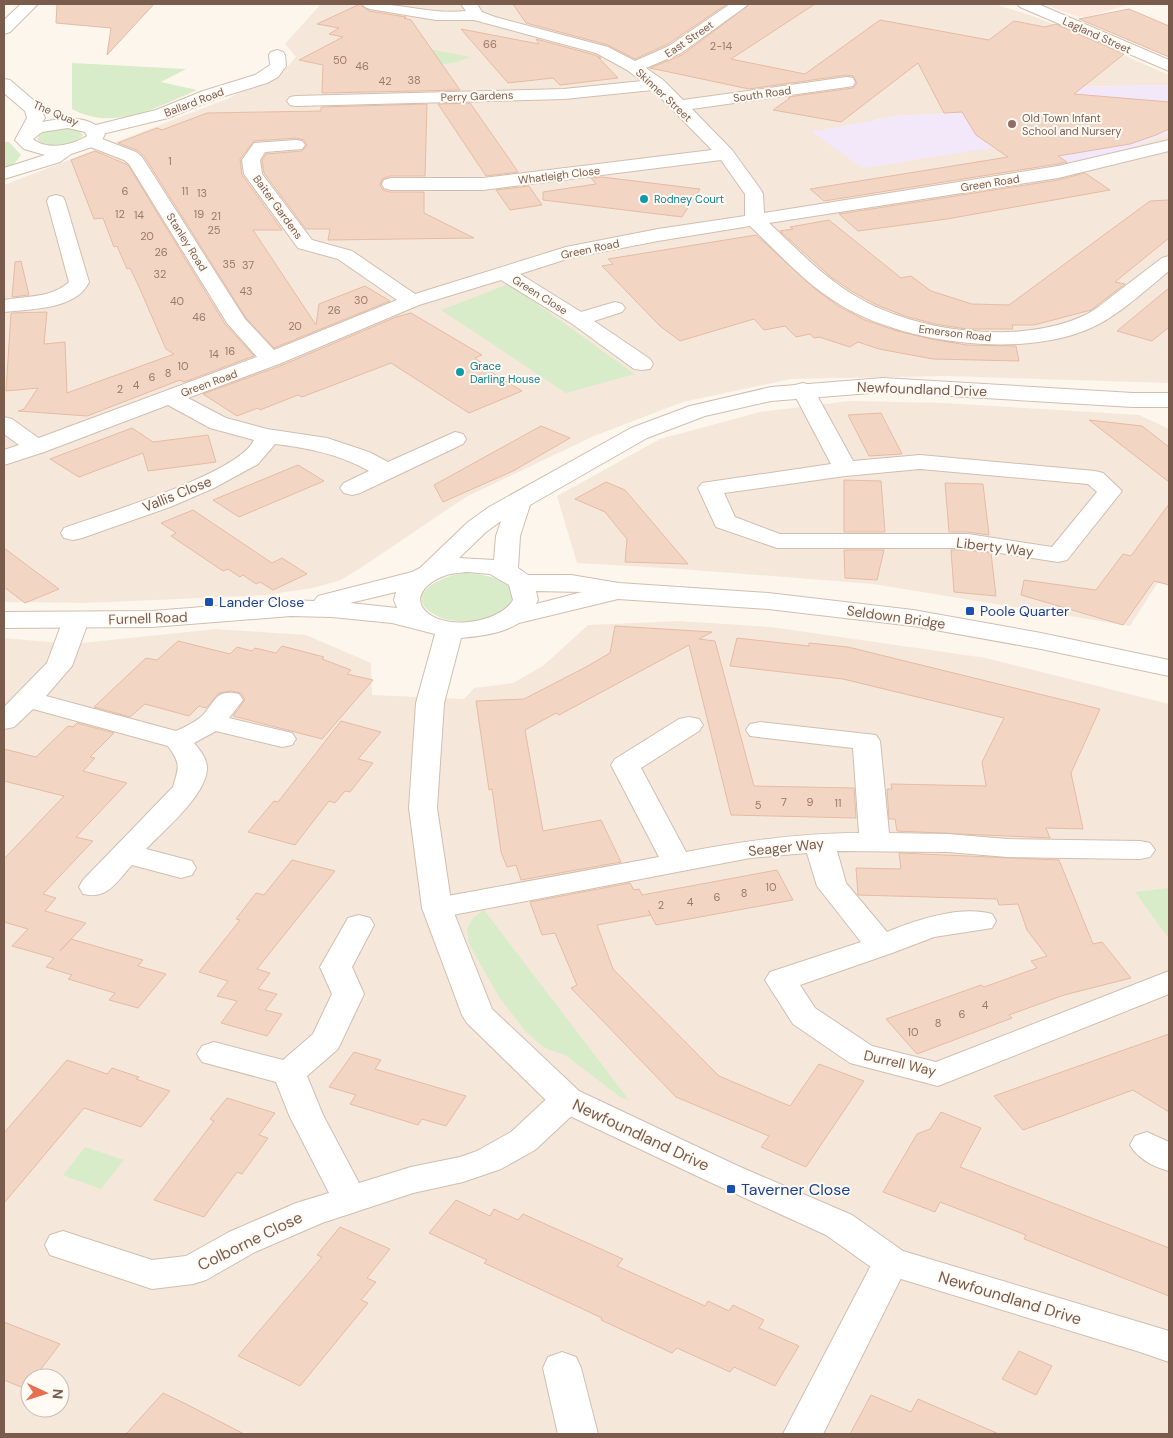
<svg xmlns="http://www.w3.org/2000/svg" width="1173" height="1438" font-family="'DM Sans',sans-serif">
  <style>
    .residential { fill: #f5e8da; fill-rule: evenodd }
    .commercial { fill: #fde8e0 }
    .education { fill: #f3e8fa }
    .green { fill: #d8ecc9 }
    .building { fill: #f3d5c3; stroke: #e6bba3 }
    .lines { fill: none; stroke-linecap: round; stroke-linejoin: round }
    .minor-casing { stroke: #d1beb0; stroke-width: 2 }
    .tertiary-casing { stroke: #d1beb0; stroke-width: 2 }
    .minor { fill: #fff; fill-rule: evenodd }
    .tertiary { fill: #fff; fill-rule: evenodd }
    .education-dot { fill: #8d6e63; stroke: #fffaf3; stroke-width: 2 }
    .culture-dot { fill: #0f9aa8; stroke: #fffaf3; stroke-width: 2 }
    .transit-dot { fill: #1a4fb4; stroke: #fffaf3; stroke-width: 2 }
    .labels { text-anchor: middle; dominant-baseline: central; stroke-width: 4; stroke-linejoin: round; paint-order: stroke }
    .far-street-label { font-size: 11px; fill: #7a5c4d; stroke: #fffaf3 }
    .number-label { font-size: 11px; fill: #987a6a }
    .far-education-label { font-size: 11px; fill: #785e54; stroke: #fffaf3; text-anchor: start }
    .far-culture-label { font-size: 11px; fill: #0d838f; stroke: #fffaf3; text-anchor: start }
    .street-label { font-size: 14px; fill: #7a5c4d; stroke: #fffaf3 }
    .transit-label { font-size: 14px; fill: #164399; stroke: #fffaf3; text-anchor: start }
    .near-street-label { font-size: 16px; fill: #7a5c4d; stroke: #fffaf3 }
    .near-transit-label { font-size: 16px; fill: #164399; stroke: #fffaf3; text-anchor: start }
  </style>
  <rect width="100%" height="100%" fill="#fdf6ec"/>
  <path class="residential" d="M324,4H995L1041,19L1169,75V85L982,89L973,112L897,116L813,132L1005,146L1125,150L1169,133V383L948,376L791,379L683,402L594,436L466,497L362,567L341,580L313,588L266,595L178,599L86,603L4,602V185L227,99L276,74L286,68L296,57L285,44L320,5Z
    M849,401L944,403L1139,415L1169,429V565L1130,626L873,584L680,569L577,563L557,496L660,439L760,412Z
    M680,621L771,627L986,658L1169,704V1434H4V638L72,644L216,629L306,635L371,663L372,695L464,699L474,688L513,683L543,666L588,625ZM30,1378H60V1408H30Z"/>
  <path class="commercial" d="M1044,4H1131L1086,17L1075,16Z"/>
  <path class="education" d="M1169,85V133L1125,150L1066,166L1039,168L1004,146L863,168L812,132L897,116L973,112L981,89Z"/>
  <path class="green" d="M398,43L471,57L454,63L403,68Z
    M72,63L186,69L161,82L197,90C158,107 113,132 72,109Z
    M66,128L78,130L83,135C76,148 47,150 37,139C41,129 56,130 66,128Z
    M4,142H9L21,155L14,164L4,168Z
    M509,284L635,374L566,393L441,310Z
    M461,573C475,573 524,577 510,604C500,623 457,625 439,617C399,598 437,578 461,573Z
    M1169,888V939L1135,892Z
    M484,910L629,1100L620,1097L565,1055L545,1048L526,1032L499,997L469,944L467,929L473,918Z
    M85,1147L124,1160L101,1189L63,1175Z"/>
  <path class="building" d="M57,4H154L107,55L111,28L56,23Z
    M360,4L369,11L406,17L404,18L411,20L460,90L322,93L323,65L299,60L343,37L329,34L339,28L317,24Z
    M513,4H727L668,44L635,59L608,45L526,23Z
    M750,4H815L731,59L805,74L880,20L989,40L1014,21L1045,27L1056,24L1124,54L1074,94L1169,102V129L1156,135L1130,144L1058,156L1067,162L1058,164L824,201L810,189L1008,157L976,135L962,112L944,113L918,63L841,122L773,110L790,98L788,97L853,88L857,83L853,76L847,75L749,89L650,68L682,55Z
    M1129,9L1169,26V57L1079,19Z
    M461,29L539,44L536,39L595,55L601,58L598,57L618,78L560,85L553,78L508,83Z
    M470,103L510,160L518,172L486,176L438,104Z
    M427,104L425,176H390L382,179L380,185L383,190L390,192H424V213L474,238L328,240L330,229H306L264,173L262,160L266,154L302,151L307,145L304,140L296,138L254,141L240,159L242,175L282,230H253L316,325L319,304L365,286L390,301L274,348L246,318L144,156L137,150L118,143L157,128L162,130L207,113L321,111V107Z
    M95,151L128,165L225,324L254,356L184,382L180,380L87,416L18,411L24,409L38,388L6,391L11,313L47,312L44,344L65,342L67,393L174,354L166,349L140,289L130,268L127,269L117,246L114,247L103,218L94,219L71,160Z
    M1085,173L1110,190L947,219L858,231L839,214L1058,180Z
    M602,177L700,189L682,217L543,200V192L596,184L591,178Z
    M529,186L542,205L510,210L496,190Z
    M1169,200V238L1115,282L1125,284L1091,310L1034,325H1012L1013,329H966L935,324L905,316L877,305L853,292L831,277L780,231L793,229L790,227L829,220L901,278L911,276L931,291L972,304L1009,305L1150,201Z
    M756,235L814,288L838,306L865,320L897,331L931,339L967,345L1016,346L1019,361L933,359L879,349L858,342L850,347L819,337L814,338L810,334L796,337L785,326L764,330L754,319L680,341L660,326L602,266L613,264L608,259Z
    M21,261L29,295L12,297L15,262Z
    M1169,288V327L1152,341L1117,331Z
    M411,313L482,355L475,358L493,371L491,372L522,391L469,413L391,363L302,397L298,395L260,410L258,408L237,416L203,394L280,366L396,317Z
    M881,413L884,419L902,454L869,456L848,415Z
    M1089,420L1142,426L1169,447V482Z
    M541,426L570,438L513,471L443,502L434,485Z
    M132,428L153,442L208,435L216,462L148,471L143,453L79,477L50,459Z
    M298,465L324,481L239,517L213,500Z
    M844,480L881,481L885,532H844Z
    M606,482L625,490L688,564L625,562L627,539L605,512L575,499Z
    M945,483L983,484L989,535L968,532H949Z
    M1169,504V585L1154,581L1123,625L1021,595L1024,580L1096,590L1123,554L1131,556Z
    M193,510L272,563L282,558L307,574L273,590L260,582L256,584L243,575L240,577L228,569L223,571L171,536L176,533L161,523Z
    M4,548L24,563L59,589L25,603L4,587Z
    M844,550H884L877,580L845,578Z
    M951,550H968L991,553L996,596L954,592Z
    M615,626L712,632L699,639L715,641L754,786L854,788L856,818L731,815L689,645L559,715L556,713L525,730L543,831L601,820L621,862L521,880L516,865L507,867L501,852L492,789L489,790L476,701L524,699L586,667L610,653Z
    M737,638L809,646V643L848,647L1100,709L1071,773L1083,829L1046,828L1050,838L897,831L895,819H889L887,789H892L891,784L986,786L982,762L1004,718L843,679L730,666Z
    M178,641L230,654L237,647L252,651L255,648L276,653L282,646L324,657L322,659L351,670L347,674L373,680L322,739L233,716L245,700L241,693L231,691L219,693L206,708L199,706L189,716L145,704L130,717L94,707L146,658L157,660Z
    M341,721L381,732L358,759L373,763L350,792L345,791L335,803L329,801L295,845L248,832L274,801L278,802Z
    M77,723L114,733L90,757L95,758L83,771L127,783L76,837L93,841L43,894L56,898L45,911L86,923L60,951L71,939L143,960L138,966L166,974L138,1008L109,1000L115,993L68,979L72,975L46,967L54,958L12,946L28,929L4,922V859L64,796L4,781V749L36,757L68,726L73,727Z
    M899,853L1059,860L1093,944L1102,942L1131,978L1064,995L1009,1015L1012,1018L917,1054L886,1019L981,985L984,987L1037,968L1031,961L1047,956L1027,930L1018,904L999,905L997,899L858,895L856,868L901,869Z
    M292,860L335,871L257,969L270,973L258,989L277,994L265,1010L282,1014L267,1036L221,1023L237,1001L217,996L228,981L199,972L240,920L236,919L256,893L264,895Z
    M777,870L793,900L656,925L648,910L651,915L597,925L613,969L719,1076L790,1106L819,1064L864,1081L806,1167L761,1147L769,1136L676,1097L571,988L577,985L555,933L542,935L530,902L630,883L634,890L639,889L642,895Z
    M1169,1034V1112L1133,1090L1023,1130L994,1096Z
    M354,1052L381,1060L375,1069L466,1096L446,1126L422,1119L418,1125L350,1104L356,1095L329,1087Z
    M67,1060L107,1074L112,1068L139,1077L136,1079L170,1091L141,1127L84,1108L4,1203V1133Z
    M227,1098L275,1113L259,1135L268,1138L242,1174L237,1172L204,1217L154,1200L214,1121L210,1119Z
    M941,1112L981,1128L960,1167L1169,1248V1296L1024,1239L1026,1235L940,1202L935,1212L883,1192L917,1134L930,1129Z
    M456,1200L490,1216L494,1209L518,1220L523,1214L623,1259L617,1266L705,1306L708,1301L729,1311L733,1305L764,1320L759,1328L799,1346L775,1386L734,1367L730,1372L677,1348L672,1353L601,1320L602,1318L484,1263L487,1260L429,1233Z
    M340,1227L390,1249L367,1278L376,1282L361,1300L368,1303L300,1386L238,1356L322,1257L317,1255Z
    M4,1322L60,1344L34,1378H30V1383L26,1389L4,1380Z
    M1019,1351L1052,1366L1036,1395L1002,1379Z
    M163,1393L184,1403L244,1434H126Z
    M871,1395L911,1412L918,1399L999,1434H850Z"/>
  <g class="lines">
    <g class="minor-casing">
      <path id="minor" d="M362,4C397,2 431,15 466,11L461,4H477L482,12L495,17L608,47L635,61L669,46L730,4H748L745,7L681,53L646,68L663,80L683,100L847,77L853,78L855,82L853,86L847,87L692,109L732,150L761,190L763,194L764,213L1058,166L1169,140V151L1058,178L769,223C796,248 821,275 852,294C912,332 1018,346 1083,316C1093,312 1102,304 1111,297C1128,284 1145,271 1162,258L1169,256V271C1148,288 1122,312 1099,324C1031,361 903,344 839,304C805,283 778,253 750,226L658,241L570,258L520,274L581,312L615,302L622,304L625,308L622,312L594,321L650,359L653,364L650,369L642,370L634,369L571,323L501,280L419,305L279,364L188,398L226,418L267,429L327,438L369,452L388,462L455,432L463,434L466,439L463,444L360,493L352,495L344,493L340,488L344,483L369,471C339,454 308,448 275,444L258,464L214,488L170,507L82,538L73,540L64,538L61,533L64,528C102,514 239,474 254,440L210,428L168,405L44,452L36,454L28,452L25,447L28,442L257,357L227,323L129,164L124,160L85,145L82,141L85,137L91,136L97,137L136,152L142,157L245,319L274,350L397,300L338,259L298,248L244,174L242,160L254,143L296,140L302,141L305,145L302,149L265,152L260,160L262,174L312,240L352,251L415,294L566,247L658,229L745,216V194L721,160L483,190H391L384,188L382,184L384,180L391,178H483L712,150L653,90L564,99L296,106L290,105L287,101L290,97L296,96L564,89L642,81L627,70L596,53L474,20H436L370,9L365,7Z
        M277,50L283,52L285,55L286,66L278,77L267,83L215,99L168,118L94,136L88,135L85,131L88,127L156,110L203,91L255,75L270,65L269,55L271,52Z
        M56,195L63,197L65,201L89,282C76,310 30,309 4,312V300C26,296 52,298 69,282L47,201L49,197Z
        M803,383L811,385L814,390L853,461L920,455L1095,471L1103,473L1122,491L1067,560L1058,562L968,548H777L716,527L698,488L702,483L831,464L792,390L795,385ZM920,469L1088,484L1097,492L1052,547L968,534H780L735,517L724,493L845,476Z
        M76,612L85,615L89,620L72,666L46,696L176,731C185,727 193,723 201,717C215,703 215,688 239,694L243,700L229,718L292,733L296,739L292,745L282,747L216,731L194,743C200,750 206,757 207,767C208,794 164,830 146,849L192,861L196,868L192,875L181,878L132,865C117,881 108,900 83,894L79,887L83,880L173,787C179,767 181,764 168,746L33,709L14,727L4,729V707L47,663L63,620L67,615Z
        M689,717L699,719L703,725L699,731L641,768L686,852C744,841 800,833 859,833L853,748L750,736L746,730L750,724L760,722L876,735L880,741L889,833L948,834L1007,839L1140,841L1150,843L1155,850L1150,857L1140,859L1007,857L948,852L837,851L846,883L887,932C916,920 960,905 992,914L996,921L992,928L934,937L892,953L800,985L815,1008L872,1046L936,1062L1169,971V994L938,1086L850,1063L793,1024L765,980L770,972L861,942L817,886L807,853L750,858L437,918L426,915L422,908L426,901L437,898L659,857L611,765L615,759L679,719Z
        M359,915L370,918L374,925L352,967L364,994L338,1049L307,1076L323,1115L359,1183L411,1167L460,1157L477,1151L511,1132L555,1091L567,1088L579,1091L584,1100L579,1109L535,1150L501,1169L463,1182L413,1193L322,1223L255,1252L206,1280L193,1284L152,1289L50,1255L45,1245L50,1235L63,1231L152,1260L186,1256L229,1232L296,1203L329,1193L289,1115L276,1082L202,1062L197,1054L202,1046L214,1042L283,1060L313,1034L332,994L320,967L348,918Z
        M1147,1132L1169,1142V1171C1154,1167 1138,1159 1130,1145L1135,1136Z
        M891,1248L904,1252L909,1262L823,1434H783L878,1252Z
        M562,1352L576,1357L581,1368L598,1434H558L543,1368L548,1357Z"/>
    </g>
    <g class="tertiary-casing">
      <path id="tertiary" d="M21,4H38L10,32L4,34V20Z
        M1017,4H1038L1169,60V71L1020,7Z
        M4,79L10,80L39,105L45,118L42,122C64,118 91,114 105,134L101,142L95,146L71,154L60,162L4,179V168L45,155L24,149L15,140L27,118L25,111L4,93ZM68,128L85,132L87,136C73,145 47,151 33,139L42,132Z
        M883,378L1133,393H1169V407H1133L883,392L771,401L705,416L647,438L530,505L520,536L518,568L528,575H571L619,583L768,593L913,610L1041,633L1169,660V676L1041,649L913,626L768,609L618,599L519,623C502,634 480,636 461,638L444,703L437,808L452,908L492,1009L579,1091L738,1166L852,1215L903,1251L1169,1331V1362L1140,1352L878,1272L826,1235L714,1184L555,1109L467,1023L462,1015L422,908L409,808L416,703L435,634L392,623L332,617L291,616L152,627L4,628V612L152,611L291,600L314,601L318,596L412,572L420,568L468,522L489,507L631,428L690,406L771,387ZM501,521L496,536L494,560L459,558L486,532ZM467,572L490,574L509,585L513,600C500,622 450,630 429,614C409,599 427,582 444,576C451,573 459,573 467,572ZM536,591L582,592L536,604L538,600ZM396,592L394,600L397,608L350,603Z
        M4,417L12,419L44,442L47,447L44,452L4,465V450L19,445L4,434Z"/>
    </g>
    <use href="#minor" class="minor"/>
    <use href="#tertiary" class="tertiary"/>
  </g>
  <circle class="education-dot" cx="1012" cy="124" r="5"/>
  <g class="culture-dot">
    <circle cx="644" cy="199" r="5"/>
    <circle cx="460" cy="372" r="5"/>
  </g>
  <g class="transit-dot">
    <rect x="204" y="597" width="10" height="10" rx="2.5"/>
    <rect x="965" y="606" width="10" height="10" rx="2.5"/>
    <rect x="726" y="1184" width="10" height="10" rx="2.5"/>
  </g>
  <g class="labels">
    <g class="far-street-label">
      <text transform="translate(1097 35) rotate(24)">Lagland Street</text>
      <text transform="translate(689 39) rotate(-34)">East Street</text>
      <text transform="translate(762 94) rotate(-8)">South Road</text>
      <text transform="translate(664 95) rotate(43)">Skinner Street</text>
      <text transform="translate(477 96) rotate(-2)">Perry Gardens</text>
      <text transform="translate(194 102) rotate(-21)">Ballard Road</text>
      <text transform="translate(56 113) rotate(23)">The Quay</text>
      <text transform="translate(559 175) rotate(-7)">Whatleigh Close</text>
      <text transform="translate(990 183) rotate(-9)">Green Road</text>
      <text transform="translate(278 207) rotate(54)">Baiter Gardens</text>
      <text transform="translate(187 242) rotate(58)">Stanley Road</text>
      <text transform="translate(590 249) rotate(-12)">Green Road</text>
      <text transform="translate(540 295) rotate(32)">Green Close</text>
      <text transform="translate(955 333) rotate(7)">Emerson Road</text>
      <text transform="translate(209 383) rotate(-20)">Green Road</text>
    </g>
    <g class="number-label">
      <text x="490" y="44">66</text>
      <text x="721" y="46">2-14</text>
      <text x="340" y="60">50</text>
      <text x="362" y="66">46</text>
      <text x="414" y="80">38</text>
      <text x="385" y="81">42</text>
      <text x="170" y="161">1</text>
      <text x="125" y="191">6</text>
      <text x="185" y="191">11</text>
      <text x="202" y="193">13</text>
      <text x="120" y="214">12</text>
      <text x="199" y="214">19</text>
      <text x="139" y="215">14</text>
      <text x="216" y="216">21</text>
      <text x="214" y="230">25</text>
      <text x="147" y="236">20</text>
      <text x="161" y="252">26</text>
      <text x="229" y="264">35</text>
      <text x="248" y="265">37</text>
      <text x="160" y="274">32</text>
      <text x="246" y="291">43</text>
      <text x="361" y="300">30</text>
      <text x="177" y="301">40</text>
      <text x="334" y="310">26</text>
      <text x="199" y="317">46</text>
      <text x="295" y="326">20</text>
      <text x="230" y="351">16</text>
      <text x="214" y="354">14</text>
      <text x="183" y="366">10</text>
      <text x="168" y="373">8</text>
      <text x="152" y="377">6</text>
      <text x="136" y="385">4</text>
      <text x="120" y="389">2</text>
      <text x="784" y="802">7</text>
      <text x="810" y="802">9</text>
      <text x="838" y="803">11</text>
      <text x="758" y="805">5</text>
      <text x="771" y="887">10</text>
      <text x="744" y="893">8</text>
      <text x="717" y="897">6</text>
      <text x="690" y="902">4</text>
      <text x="661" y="905">2</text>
      <text x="985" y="1005">4</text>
      <text x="962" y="1014">6</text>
      <text x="938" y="1023">8</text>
      <text x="913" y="1032">10</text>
    </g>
    <g class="far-education-label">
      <text x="1022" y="118">Old Town Infant<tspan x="1022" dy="13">School and Nursery</tspan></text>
    </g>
    <g class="far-culture-label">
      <text x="654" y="199">Rodney Court</text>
      <text x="470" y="366">Grace<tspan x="470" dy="13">Darling House</tspan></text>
    </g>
    <g class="street-label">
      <text transform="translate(922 389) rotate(2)">Newfoundland Drive</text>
      <text transform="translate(177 494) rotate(-22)">Vallis Close</text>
      <text transform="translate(995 547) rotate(7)">Liberty Way</text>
      <text transform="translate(896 617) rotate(8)">Seldown Bridge</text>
      <text transform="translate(148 618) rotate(-2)">Furnell Road</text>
      <text transform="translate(786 847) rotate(-6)">Seager Way</text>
      <text transform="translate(900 1063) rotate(13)">Durrell Way</text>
    </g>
    <g class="transit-label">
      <text x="219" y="602">Lander Close</text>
      <text x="980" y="611">Poole Quarter</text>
    </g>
    <g class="near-street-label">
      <text transform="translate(641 1135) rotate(25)">Newfoundland Drive</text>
      <text transform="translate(250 1241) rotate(-26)">Colborne Close</text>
      <text transform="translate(1010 1298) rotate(17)">Newfoundland Drive</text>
    </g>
    <g class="near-transit-label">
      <text x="741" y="1189">Taverner Close</text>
    </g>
  </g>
  <rect width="1173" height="1438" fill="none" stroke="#7a5c4d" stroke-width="10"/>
  <g transform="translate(45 1393) rotate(94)"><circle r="24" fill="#fffaf3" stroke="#cabbb1"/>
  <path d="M0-4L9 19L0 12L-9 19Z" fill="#e76f51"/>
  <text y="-8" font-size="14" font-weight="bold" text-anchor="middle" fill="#7a5c4d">N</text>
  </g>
</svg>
